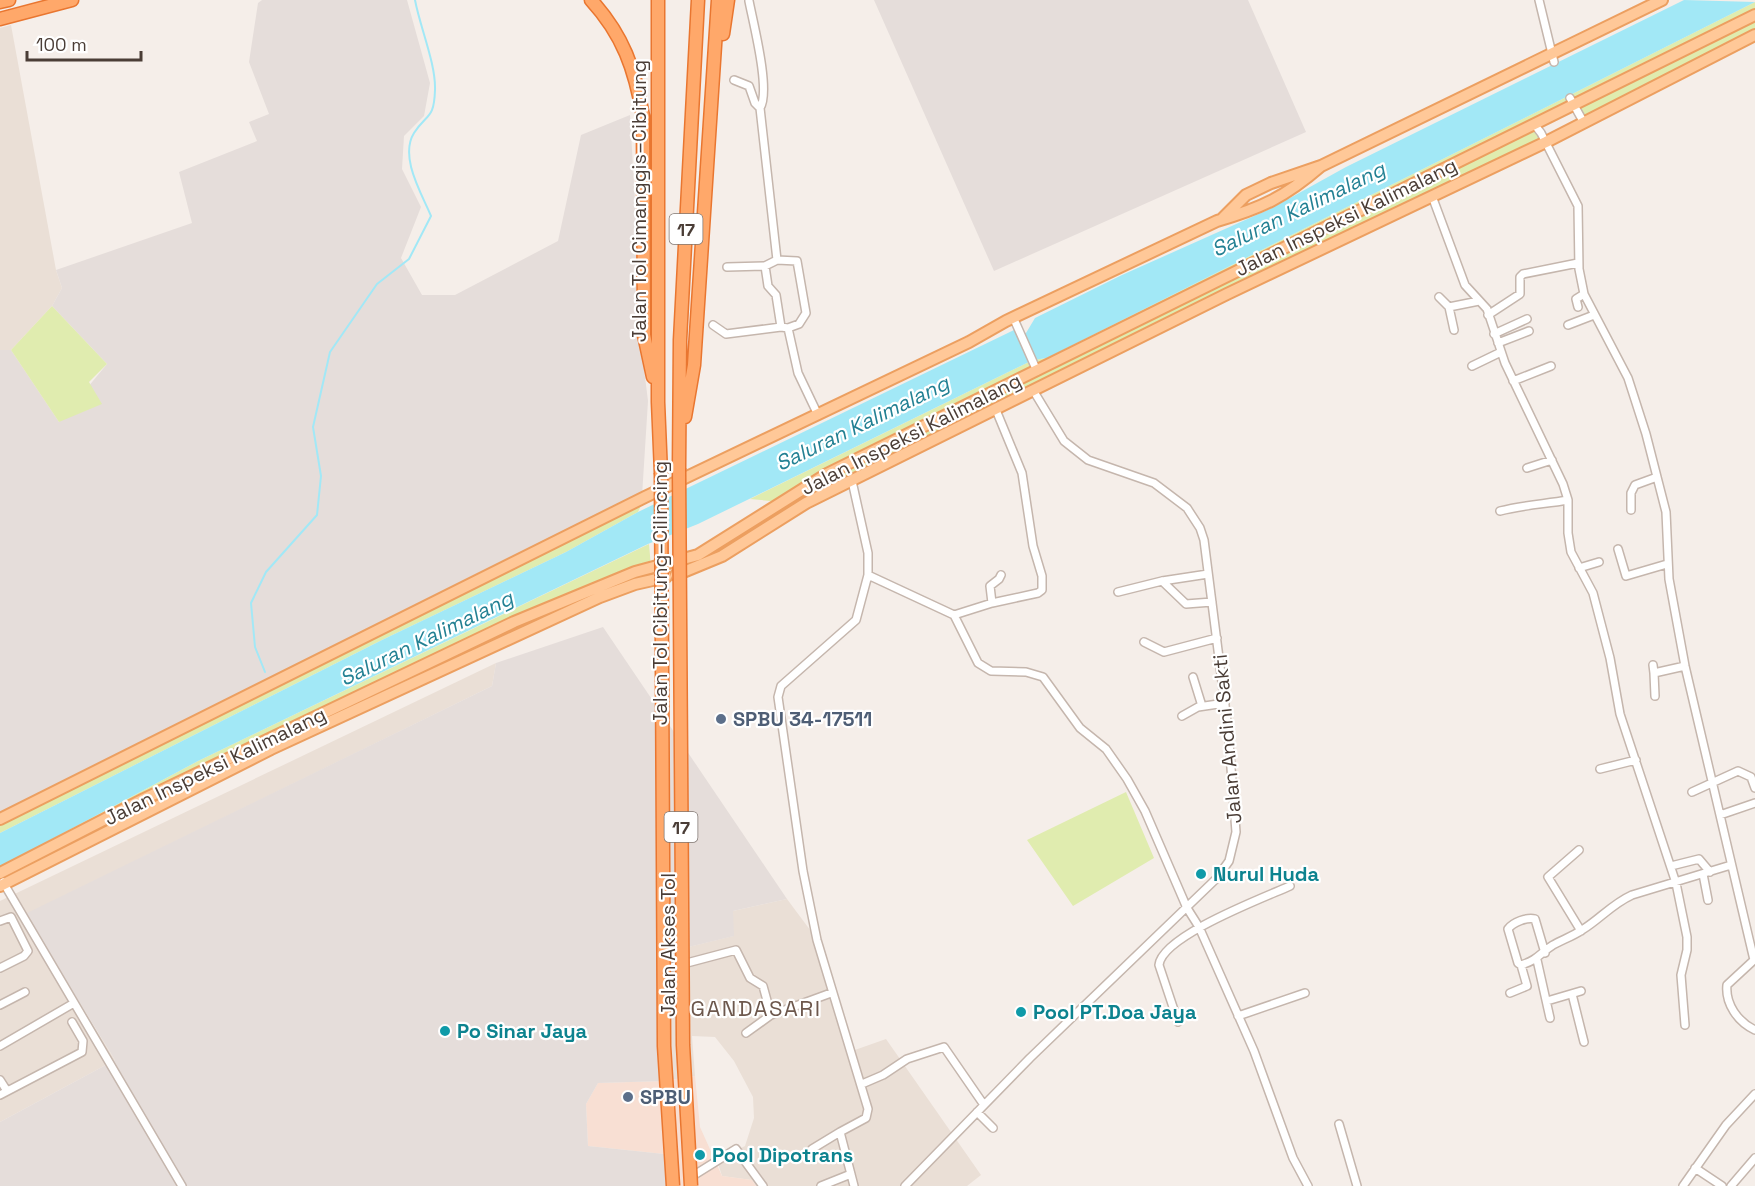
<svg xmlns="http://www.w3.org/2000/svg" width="1755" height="1186" font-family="'Space Grotesk',sans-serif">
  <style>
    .residential { fill: #eadfd6 }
    .commercial { fill: #f8dfd3 }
    .industrial { fill: #e5ddda }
    .green { fill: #e0ecaf }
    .water { fill: #a2e8f6 }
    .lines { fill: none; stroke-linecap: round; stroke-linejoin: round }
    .stream { stroke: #a2e8f6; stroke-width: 2 }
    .minor-casing { stroke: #c5b6ad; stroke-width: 10 }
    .primary-casing { stroke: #ec9f60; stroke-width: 14 }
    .motorway-casing { stroke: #e97630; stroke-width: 15 }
    .minor { stroke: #fff; stroke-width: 7 }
    .primary { stroke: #ffc898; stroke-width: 10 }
    .motorway { stroke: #ffa86a; stroke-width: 12 }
    .motorway-bridge-casing { stroke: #e97630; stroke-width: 15; stroke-linecap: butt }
    .motorway-bridge { stroke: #ffa86a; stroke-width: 12 }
    .service-dot { fill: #5c6f8a; stroke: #fff; stroke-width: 2 }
    .culture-dot { fill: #0f9aa8; stroke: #fff; stroke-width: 2 }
    .labels { text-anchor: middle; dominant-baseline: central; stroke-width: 4.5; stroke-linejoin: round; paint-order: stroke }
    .shield { fill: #fff; stroke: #807772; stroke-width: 1.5 }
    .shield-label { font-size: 18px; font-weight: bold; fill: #4a3d36 }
    .street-label { font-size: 20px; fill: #4a3d36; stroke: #fff }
    .service-label { font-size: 20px; font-weight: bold; fill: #4e5e75; stroke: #fff; text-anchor: start }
    .culture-label { font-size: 20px; font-weight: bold; fill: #0d838f; stroke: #fff; text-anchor: start }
    .water-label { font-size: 21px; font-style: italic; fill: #228093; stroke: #fff }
    .quarter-label { font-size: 22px; letter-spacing: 1.5px; fill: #6d584d; stroke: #fff }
  </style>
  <rect width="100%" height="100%" fill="#f5eee9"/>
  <path class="residential" d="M11,25L56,270L62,288L52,306L11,350H0V28Z
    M496,663L492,686L25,915L115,1060L0,1122V901Z
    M787,899L825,950L852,1051L886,1039L981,1175L967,1186H756L752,1180L722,1176L717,1160L745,1146L754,1118L753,1097L734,1061L715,1037L692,1036L695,1076L664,1081L660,954L733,936V911Z"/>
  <path class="commercial" d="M695,1076L700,1127L722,1176L752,1180L756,1186H669L664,1154L588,1146L586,1104L598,1083L664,1081Z"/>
  <path class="industrial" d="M262,0H407L430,83L424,116L404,136L402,169L421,207L401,258L422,295H455L558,241L581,135L630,115L638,254L640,337L648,401L642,496L0,817V350H11L59,422L107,364L52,306L62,288L56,270L192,223L179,172L257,141L249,122L269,114L249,62L258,3Z
    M874,0H1248L1306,132L994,271Z
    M603,627L787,899L733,911L734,936L660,954L664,1081L598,1083L586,1104L588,1146L664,1154L669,1186H0V1122L115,1060L25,914L492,686L496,663Z"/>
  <path class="green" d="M1755,2V34L1584,123L1573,105L1534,124L1546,142L789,512L782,502L750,499L1033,360L1047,358Z
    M52,306L107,364L89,382L102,404L59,422L11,350Z
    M645,497L638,512L566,552L382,640L0,833V819Z
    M649,544L651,567L430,662L435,674L148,809L144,799L0,873V867L198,761Z
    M1126,792L1154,858L1073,906L1027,840Z"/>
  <path class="water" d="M1684,0L1755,2L1047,358L1033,360L698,524L648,544L198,761L0,867V833L382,640L566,552L638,512L1014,330L1019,336L1026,333L1035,318L1122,275L1272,208L1346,167Z"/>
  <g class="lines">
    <path class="stream" d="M265,672L255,647L251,603L266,572L317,515L321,476L313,427L330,352L377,284L409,259L431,216C422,194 399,157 414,133C427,113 434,120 435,90C436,64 420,27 415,0"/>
    <g class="minor-casing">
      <path id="minor" d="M1539,0L1554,62
        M749,1C753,22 771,91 760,108L777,260
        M734,80L749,86L755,103L760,108
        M1570,98L1584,123
        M1534,124L1541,133L1578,206L1579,269L1584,294L1628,378L1646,434L1666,512L1669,579L1685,666L1754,960L1727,985C1725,1004 1738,1022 1755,1030
        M1432,196L1465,285L1487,309L1505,363L1563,484L1568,500V533L1571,552L1593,593L1610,658L1620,714L1676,883L1687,937V950L1681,975L1685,1025
        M765,266L768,286L776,295L781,327
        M727,267L765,266L777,260L797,261L806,313L799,324L788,328
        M1439,297L1449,307L1479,301
        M1449,307L1454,330
        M1578,307L1576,299L1584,294
        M1488,315L1520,294V277L1523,274L1578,263
        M1013,317L1037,371
        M713,325L726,334L781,327L788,328L798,373L818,415
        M1568,325L1594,315
        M1494,334L1527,319
        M1498,343L1529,331
        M1472,366L1501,352
        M1513,381L1551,366
        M1527,468L1552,460
        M852,481L868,553V575L856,620L781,686L778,697L803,871L817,940L868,1109L866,1118L840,1132L854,1186
        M1631,510V493L1635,485L1657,477
        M1500,511C1523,505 1545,504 1568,500
        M1618,549L1626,576L1667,564
        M1579,568L1599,562
        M868,575L954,615L978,663L991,671L1026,672L1043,677L1080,728L1106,749L1127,779L1145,811L1187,908L1199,927L1254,1051L1293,1158L1308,1186
        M1162,581L1186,604L1212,602
        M1118,592L1162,581L1208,574
        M992,603L990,586L999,579L1001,575
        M954,615L992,603L1038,593L1042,590V576L1033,546L1022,473L996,410
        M1144,642L1164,652L1217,638
        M1653,665L1654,673L1685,666
        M1654,673L1655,696
        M1193,677L1202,706
        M1182,716L1198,707L1225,703
        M1600,769L1636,760
        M1692,792L1738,771L1751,777L1755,788
        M1720,815L1755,803
        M1579,850L1548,877L1581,931
        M1671,866L1699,859L1710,872
        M1703,874L1708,900
        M3,882L182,1186
        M0,921L11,917L28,951L24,956L0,968
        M1545,953L1535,919C1527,917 1513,922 1508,929L1518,963L1521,965C1538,960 1540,953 1553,945C1562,940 1573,936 1582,930C1600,919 1612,904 1632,895L1731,865
        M1537,960L1550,1018
        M668,968L736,950L750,978L763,986L771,1015
        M1510,993L1527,986L1521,965
        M1572,994L1584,1042
        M1547,1001L1581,991
        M0,1005L25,992
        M1238,1016L1305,993
        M1178,1022L1159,965C1162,936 1263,898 1290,886
        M746,1033L771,1015L831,993
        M0,1046L74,1003
        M0,1080L7,1091
        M862,1084L883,1075L907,1059L944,1047L984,1105
        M0,1095L82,1052L83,1041L72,1022
        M977,1112L993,1128
        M1339,1124L1357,1186
        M812,1149L840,1132
        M1695,1168L1722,1186
        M691,1177L736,1149L763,1186
        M821,1186L851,1174
        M905,1186L1030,1058L1217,878L1229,861L1236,832L1228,729L1204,540L1200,528L1187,508L1154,483L1088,460L1064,441L1033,390
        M1683,1186L1726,1125L1755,1094
        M1731,1186L1755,1158"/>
    </g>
    <g class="primary-casing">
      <path id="primary" d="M1223,218L1246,195L1271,183L1321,166L1662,0
        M676,575L722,556L806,503L1227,294L1546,142L1755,35
        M0,819L645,497L969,342L1006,321L1217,221C1262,208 1285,197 1321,166
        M0,873L144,799L514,622L635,572L698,555L827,474L1755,15
        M0,886L271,749L600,597L635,584L666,577"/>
    </g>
    <g class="motorway-casing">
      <path id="motorway" d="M591,0C623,35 635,69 643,116L644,335L653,377
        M658,0V402L661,473
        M0,2L9,0
        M0,19L72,0
        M723,34L728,0
        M685,417L694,365L718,0
        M679,468L680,340L698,0"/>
    </g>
    <use href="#minor" class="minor"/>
    <use href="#primary" class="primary"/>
    <use href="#motorway" class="motorway"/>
    <g class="motorway-bridge-casing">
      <path id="motorway-bridge" d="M679,468L683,1045L691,1186
        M661,473L664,1046L673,1186"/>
    </g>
    <use href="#motorway-bridge" class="motorway-bridge"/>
  </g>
  <g class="service-dot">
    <circle cx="721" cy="719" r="6"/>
    <circle cx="628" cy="1097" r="6"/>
  </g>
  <g class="culture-dot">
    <circle cx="1201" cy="874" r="6"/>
    <circle cx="1021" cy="1012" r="6"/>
    <circle cx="445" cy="1031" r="6"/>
    <circle cx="700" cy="1155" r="6"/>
  </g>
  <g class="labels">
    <g class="shield">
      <rect x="669.5" y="214" width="33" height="30" rx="4.5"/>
      <rect x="664.5" y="812" width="33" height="30" rx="4.5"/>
    </g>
    <g class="shield-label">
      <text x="686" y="229">17</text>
      <text x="681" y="827">17</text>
    </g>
    <g class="street-label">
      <text transform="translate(639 201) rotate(-90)">Jalan Tol Cimanggis–Cibitung</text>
      <text transform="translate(1346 217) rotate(-26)">Jalan Inspeksi Kalimalang</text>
      <text transform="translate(911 434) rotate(-27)">Jalan Inspeksi Kalimalang</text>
      <text transform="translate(660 593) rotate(-90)">Jalan Tol Cibitung–Cilincing</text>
      <text transform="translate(1227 739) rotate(-95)">Jalan Andini Sakti</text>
      <text transform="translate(215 766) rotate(-26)">Jalan Inspeksi Kalimalang</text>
      <text transform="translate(668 945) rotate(-90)">Jalan Akses Tol</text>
    </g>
    <g class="service-label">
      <text x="733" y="719">SPBU 34-17511</text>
      <text x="640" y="1097">SPBU</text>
    </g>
    <g class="culture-label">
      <text x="1213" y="874">Nurul Huda</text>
      <text x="1033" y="1012">Pool PT.Doa Jaya</text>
      <text x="457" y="1031">Po Sinar Jaya</text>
      <text x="712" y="1155">Pool Dipotrans</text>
    </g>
    <g class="water-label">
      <text transform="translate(1298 209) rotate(-26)">Saluran Kalimalang</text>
      <text transform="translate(862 423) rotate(-26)">Saluran Kalimalang</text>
      <text transform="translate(426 638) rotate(-26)">Saluran Kalimalang</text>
    </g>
    <g class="quarter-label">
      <text x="756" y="1008">GANDASARI</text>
    </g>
  </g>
  <path d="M27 51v9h114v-9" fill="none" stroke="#4a3d36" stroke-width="3"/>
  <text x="36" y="51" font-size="18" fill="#4a3d36" stroke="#ffffff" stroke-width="4.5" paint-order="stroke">100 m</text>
</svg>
